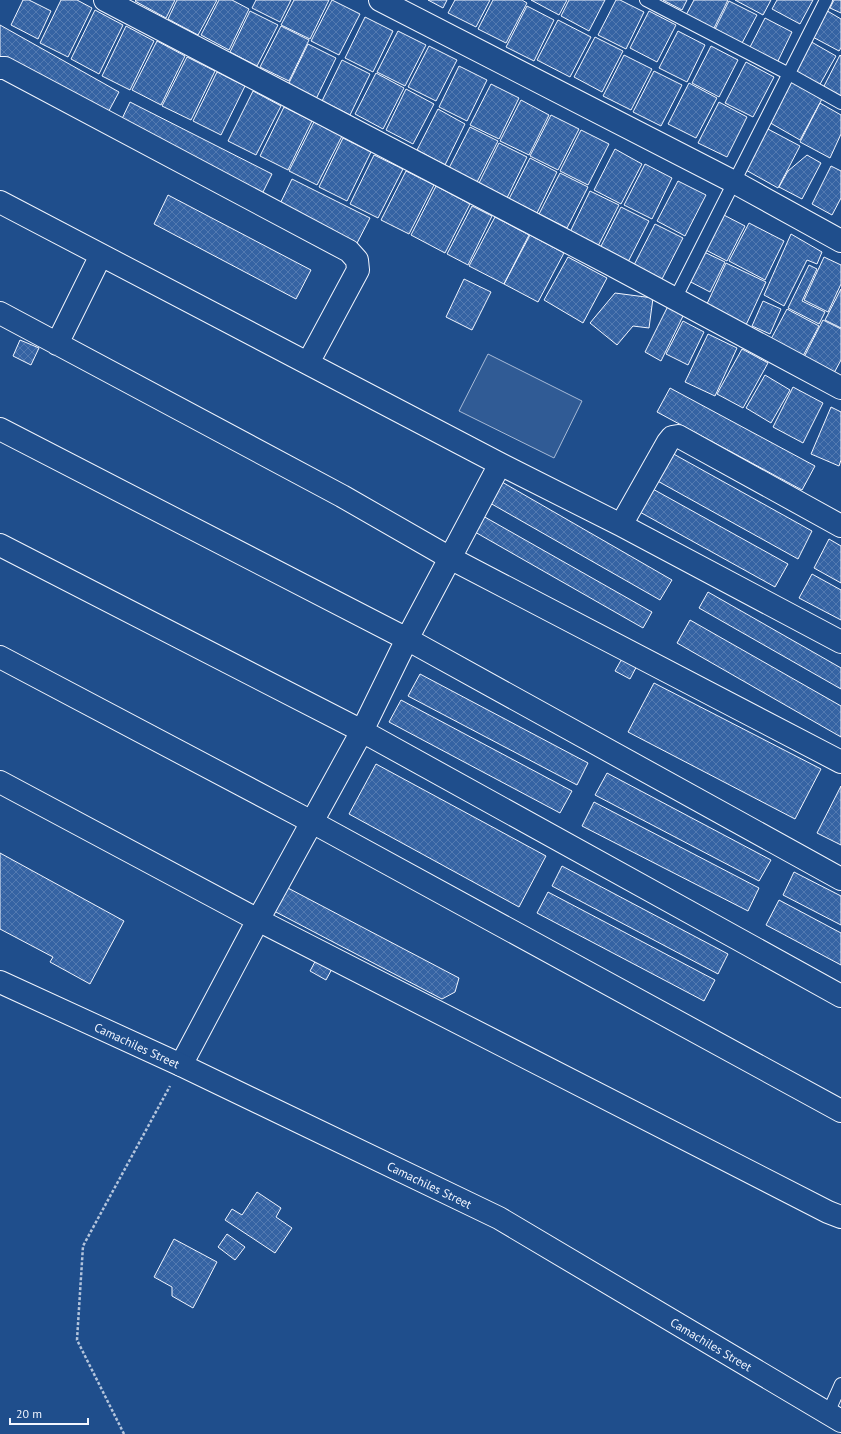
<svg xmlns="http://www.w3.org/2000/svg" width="841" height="1434" font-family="'PT Sans',sans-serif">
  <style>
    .built { fill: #305b95; stroke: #a8bbd7 }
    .building { fill: url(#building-cross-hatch); stroke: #f2f6ff }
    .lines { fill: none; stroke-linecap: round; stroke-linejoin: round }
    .lane-casing { stroke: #f2f6ff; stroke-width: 14 }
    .street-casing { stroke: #f2f6ff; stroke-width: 24 }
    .secondary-casing { stroke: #f2f6ff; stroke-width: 24 }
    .path { stroke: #b3c4dc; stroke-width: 2.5; stroke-dasharray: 3 2; stroke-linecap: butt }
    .lane { stroke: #1f4e8c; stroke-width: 12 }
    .street { stroke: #1f4e8c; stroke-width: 22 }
    .secondary { stroke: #1f4e8c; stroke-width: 22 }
    .labels { text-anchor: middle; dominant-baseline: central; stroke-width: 3; stroke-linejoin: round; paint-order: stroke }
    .street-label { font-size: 12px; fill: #f2f6ff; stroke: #1f4e8c }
  </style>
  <defs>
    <pattern id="building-cross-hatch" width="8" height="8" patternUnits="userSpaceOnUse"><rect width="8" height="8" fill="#3563a3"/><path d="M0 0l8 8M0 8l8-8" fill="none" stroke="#537ab1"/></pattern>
  </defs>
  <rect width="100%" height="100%" fill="#1f4e8c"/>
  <path class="built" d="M488,354L582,401L554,458L459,411Z"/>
  <path class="building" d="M23,0H29L51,11L38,39L11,25Z
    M61,0H77L92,8L68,57L40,43Z
    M136,0H175L166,18L135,1Z
    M177,0H217L198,35L168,19Z
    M219,0H232L249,9L229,50L201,35Z
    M256,0H291L280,22L252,8Z
    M294,0H329L310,39L281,25Z
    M332,0L360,14L339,55L311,41Z
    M428,0H447L443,8Z
    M455,0H490L476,27L448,13Z
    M493,0H522L527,3L506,43L478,29Z
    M531,0H567L559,15Z
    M569,0H605L589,31L561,16Z
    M616,0H620L644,12L626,49L598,35Z
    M663,0H687L682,10Z
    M694,0H728L713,30L686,15Z
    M735,0H771L763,15Z
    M777,0H813L800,24L772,9Z
    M834,0H841V13L830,8Z
    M729,1L757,15L741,45L714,31Z
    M527,6L554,20L534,61L506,47Z
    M824,9L841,19V48L839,51L809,35Z
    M95,10L123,25L99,74L71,59Z
    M250,11L278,25L257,66L230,52Z
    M649,11L676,25L657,62L630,48Z
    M365,17L393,31L373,72L345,58Z
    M765,18L792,32L777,63L749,49Z
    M558,20L591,37L570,77L537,60Z
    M0,25L119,92L104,120L0,63Z
    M126,26L154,41L130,90L102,76Z
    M281,26L309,40L289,81L260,67Z
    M398,31L426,45L405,86L377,72Z
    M678,31L705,45L687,82L659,68Z
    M595,37L623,51L602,92L574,77Z
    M808,40L836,56L819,86L791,70Z
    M157,41L185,56L161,105L132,90Z
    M308,44L336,58L316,99L288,85Z
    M429,46L457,60L436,101L408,87Z
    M711,46L738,60L719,97L692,83Z
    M624,55L652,69L631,110L603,96Z
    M840,55L841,56V98L823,88Z
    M187,57L215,71L191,120L162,106Z
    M342,60L370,74L350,115L322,101Z
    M746,62L774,77L753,117L725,103Z
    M459,66L487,80L467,121L439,107Z
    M654,71L682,85L661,126L633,112Z
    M217,72L245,86L221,135L193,121Z
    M376,73L404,88L383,129L355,114Z
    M790,80L822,99L800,140L767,121Z
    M689,83L717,98L696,138L668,124Z
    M491,84L519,98L499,139L470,125Z
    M406,89L434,104L413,144L386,130Z
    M253,91L281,106L256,155L228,141Z
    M521,100L549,115L529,155L500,141Z
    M130,102L272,174L260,198L119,125Z
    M719,102L747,117L727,157L698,143Z
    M820,103L841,115V134L830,158L800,142Z
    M284,107L312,121L288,170L260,156Z
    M438,109L465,124L445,165L417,150Z
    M551,115L579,129L558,170L530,156Z
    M314,122L342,136L317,185L289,171Z
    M470,127L498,141L477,182L449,168Z
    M766,128L800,146L778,188L744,169Z
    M581,130L609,144L588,185L560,171Z
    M343,138L371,152L347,201L319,187Z
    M499,143L527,157L507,198L479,183Z
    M615,149L642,164L621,204L594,190Z
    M374,155L403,169L378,218L350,204Z
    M807,155L821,163L802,199L779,187L788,171Z
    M530,158L557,172L537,213L509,199Z
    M645,164L672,178L652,219L624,205Z
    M831,166L841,171V198L832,215L812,204Z
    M406,171L434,185L409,234L381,220Z
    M560,173L588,187L567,228L539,214Z
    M292,179L370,218L355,247L278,208Z
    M678,181L706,195L685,236L657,221Z
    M436,186L470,204L445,253L411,235Z
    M590,191L619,205L598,246L570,232Z
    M168,195L311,270L296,299L154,224Z
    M472,206L492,216L468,265L447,254Z
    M621,207L649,221L628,262L600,248Z
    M720,213L745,226L727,261L702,248Z
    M495,217L529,235L504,284L469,266Z
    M749,223L784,241L765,280L729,261Z
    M655,224L683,238L662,279L634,265Z
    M791,234L822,252L817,264L807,260L784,306L764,295Z
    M530,235L564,253L538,302L504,284Z
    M700,250L725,262L710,292L685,279Z
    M568,257L607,278L583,323L544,300Z
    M824,257L841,265V284L828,312L804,300Z
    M726,263L766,282L746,325L706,306Z
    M809,265L817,269L802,301L825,312L819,324L788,308Z
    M464,279L491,292L472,330L446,317Z
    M841,289V328L825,320Z
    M615,293L653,298L649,328L633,326L617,345L590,323Z
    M763,301L781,309L770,334L752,326Z
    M668,306L683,316L661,361L645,352Z
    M787,309L819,326L803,356L771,339Z
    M823,320L841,329V360L834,373L804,357Z
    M683,321L704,332L688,365L666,354Z
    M708,334L737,348L715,396L685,382Z
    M20,340L39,348L31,365L13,356Z
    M742,349L768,363L743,408L717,394Z
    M765,375L790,390L771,423L746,408Z
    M793,387L823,403L803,443L773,427Z
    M670,388L815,466L802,490L657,412Z
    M831,407L841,412V460L839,466L811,454Z
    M670,452L812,531L798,559L654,479Z
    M502,482L672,580L660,600L490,503Z
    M651,488L788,564L775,587L638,511Z
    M483,516L652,612L643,628L475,532Z
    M829,539L841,546V583L814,568Z
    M812,574L841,590V620L799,598Z
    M708,592L841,668V689L699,608Z
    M690,620L841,706V737L677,643Z
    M624,655L639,662L630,679L615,671Z
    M420,674L588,763L577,785L408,696Z
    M654,683L821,769L795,819L628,732Z
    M401,700L572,791L560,813L389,722Z
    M376,764L546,856L519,907L349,814Z
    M607,773L771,860L759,881L595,795Z
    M841,786V845L817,833Z
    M594,802L759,888L748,911L582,826Z
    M0,853L124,921L90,984L50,962L53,957L0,929Z
    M562,866L728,954L718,974L552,886Z
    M794,872L841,896V925L783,895Z
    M286,887L459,978L455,992L442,999L274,911Z
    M548,892L715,980L704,1001L537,913Z
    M779,900L841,933V965L766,925Z
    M317,958L333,967L326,980L310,971Z
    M257,1192L281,1208L276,1217L292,1228L275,1253L225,1220L232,1209L242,1215Z
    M227,1234L245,1247L235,1260L218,1247Z
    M174,1239L217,1262L193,1308L172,1296V1287L154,1277Z"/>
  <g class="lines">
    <g class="lane-casing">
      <path id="lane" d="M646,0L789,74L841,103
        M675,299L826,0
        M828,1413L841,1384"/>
    </g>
    <g class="street-casing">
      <path id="street" d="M105,0L614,266L841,388
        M380,0L734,182L841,241
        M0,68H5L349,251L357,260L358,270L308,363
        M0,202L500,464L621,525L841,642
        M0,313L342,496L450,558L841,762
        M57,344L101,255
        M0,429L407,639L841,879
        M621,525L668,442L672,437L678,436L841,526
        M0,545L362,731L841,996
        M0,657L312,822L841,1111
        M0,782L258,920L828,1212L841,1217
        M181,1065L258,920L362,731L407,639L500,464"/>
    </g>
    <g class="secondary-casing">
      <g id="secondary">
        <path id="s1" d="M0,982L181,1065L499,1218L841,1421"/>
      </g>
    </g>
    <path class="path" d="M124,1434L77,1340L83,1246L170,1086"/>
    <use href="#lane" class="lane"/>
    <use href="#street" class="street"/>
    <use href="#secondary" class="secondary"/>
  </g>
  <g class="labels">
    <g class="street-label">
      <text stroke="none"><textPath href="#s1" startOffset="151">Camachiles Street</textPath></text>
      <text stroke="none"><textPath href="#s1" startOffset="475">Camachiles Street</textPath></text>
      <text stroke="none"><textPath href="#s1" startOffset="799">Camachiles Street</textPath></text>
    </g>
  </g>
  <path d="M10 1418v6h78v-6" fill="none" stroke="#f2f6ff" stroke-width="2"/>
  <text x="16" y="1418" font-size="12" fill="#f2f6ff" stroke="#1f4e8c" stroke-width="3" paint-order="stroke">20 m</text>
</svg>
